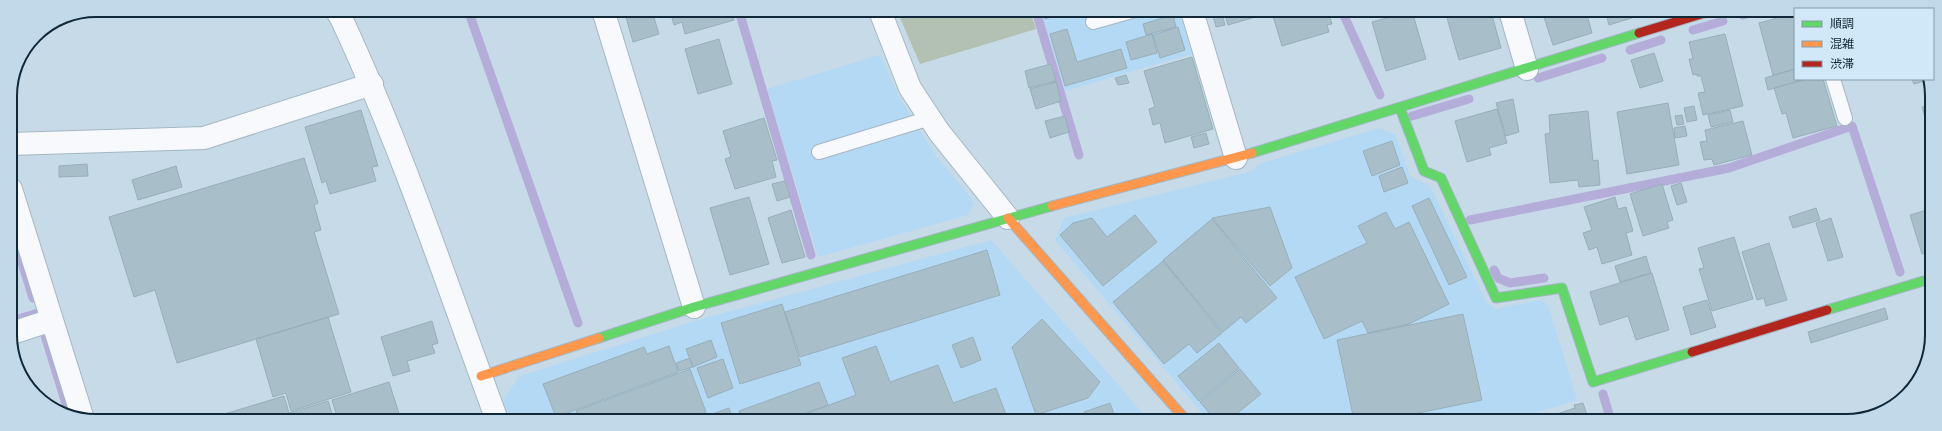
<svg xmlns="http://www.w3.org/2000/svg" width="1942" height="431" font-family="Manrope,'Noto Sans JP',sans-serif">
  <style>
    .built { fill: #b4d9f4 }
    .green { fill: #b3c1b2 }
    .lines { fill: none; stroke-linecap: round; stroke-linejoin: round }
    .stream { stroke: #b4add9; stroke-width: 9 }
    .building { fill: #a8bfca; stroke: #97afb9 }
    .lane-casing { stroke: #a3b7c4; stroke-width: 16 }
    .street-casing { stroke: #a3b7c4; stroke-width: 24 }
    .fast-casing { stroke: #a3b7c4; stroke-width: 11 }
    .slow-casing { stroke: #a3b7c4; stroke-width: 11 }
    .jam-casing { stroke: #a3b7c4; stroke-width: 11 }
    .lane { stroke: #f7f9fc; stroke-width: 14 }
    .street { stroke: #f7f9fc; stroke-width: 22 }
    .fast { stroke: #63d668; stroke-width: 9 }
    .slow { stroke: #ff974d; stroke-width: 9 }
    .jam { stroke: #b3261e; stroke-width: 9 }
    .rim { fill: none; stroke: #102837; stroke-width: 2 }
  </style>
  <rect width="100%" height="100%" fill="#c7dae8"/>
  <path class="built" d="M1041,11H1179L1192,54L1065,91Z
    M880,55L899,97L937,157L975,203L968,215L818,257L767,89Z
    M1379,128L1396,135L1410,176L1430,186L1487,303L1496,309L1540,300L1548,305L1577,400L1511,421L1208,420L1055,240L1064,218L1252,171L1259,164Z
    M991,240L1149,420H510L502,401L520,376L698,320Z"/>
  <path class="green" d="M897,11H1030L1036,29L920,64Z"/>
  <g class="lines">
    <path class="stream" d="M468,10L578,323
      M739,11L811,255
      M1036,11L1079,155
      M1342,11L1380,95
      M1743,15L1754,12
      M1693,30L1723,21
      M1630,50L1661,40
      M1538,78L1602,58
      M1412,116L1469,99
      M1470,220L1729,168L1852,126L1900,272
      M11,227L33,298
      M1494,270L1498,278L1510,283L1544,278
      M12,321L38,313
      M44,332L69,414
      M1603,394L1611,421"/>
  </g>
  <path class="building" d="M624,10L652,11L659,34L633,42Z
    M670,11H732L734,20L685,34L682,22L674,25Z
    M1043,11H1071L1045,19Z
    M1221,11L1225,25L1216,27L1212,12Z
    M1224,11H1276L1228,25Z
    M1291,11H1328L1332,24L1327,25L1329,32L1282,46L1273,16Z
    M1412,11L1426,59L1386,71L1372,22Z
    M1445,11H1491L1501,48L1459,60Z
    M1542,11H1586L1592,33L1553,45Z
    M1605,11H1654L1609,25Z
    M1795,13V69L1773,75L1759,23Z
    M1173,15L1176,27L1146,35L1143,24Z
    M1178,27L1185,50L1160,58L1153,35Z
    M1067,29L1077,62L1121,49L1127,68L1065,86L1050,34Z
    M1152,34L1157,53L1131,60L1126,42Z
    M1725,34L1743,106L1703,115L1698,93L1705,92L1701,76H1697V74L1693,75L1689,59H1693L1689,42Z
    M719,39L732,84L698,94L685,49Z
    M1654,53L1663,81L1640,88L1631,60Z
    M1192,57L1213,129L1165,143L1160,123L1153,125L1149,109L1155,107L1144,71Z
    M1051,64L1056,81L1029,88L1025,71Z
    M1795,69V79H1805L1768,90L1765,78Z
    M1126,75L1129,83L1118,85L1115,78Z
    M1808,79H1823L1837,126L1793,138L1786,113L1782,114L1774,88Z
    M1912,79H1930V102L1924,81L1914,84Z
    M1056,82L1061,101L1036,109L1030,89Z
    M1513,99L1519,132L1506,136L1496,103Z
    M1668,103L1679,165L1627,174L1617,112Z
    M1930,104V130L1929,131L1922,107Z
    M1694,106L1697,120L1687,122L1684,108Z
    M1497,109L1507,143L1489,148L1491,155L1467,162L1455,121Z
    M361,110L378,166L372,167L376,181L330,194L326,181L322,183L305,127Z
    M1730,110L1733,122L1711,127L1708,115Z
    M1588,111L1593,161L1598,160L1600,185L1579,187L1578,180L1550,183L1545,134L1550,133L1549,115Z
    M1682,115L1684,124L1677,125L1675,116Z
    M1065,116L1069,132L1050,138L1045,121Z
    M764,118L777,160L772,161L776,177L735,189L725,159L731,157L723,131Z
    M1743,121L1752,155L1714,165L1712,159L1704,160L1700,142L1707,141L1705,130Z
    M1685,126L1687,136L1675,138L1674,128Z
    M1206,133L1209,144L1194,148L1191,137Z
    M1392,141L1400,165L1372,176L1363,151Z
    M1930,144V160L1925,145Z
    M304,158L318,203L314,205L321,230L314,232L339,314L177,363L155,290L134,297L109,217Z
    M87,164L88,176L59,177V166Z
    M176,166L182,187L138,200L132,180Z
    M1402,167L1408,183L1384,192L1379,176Z
    M785,181L790,197L777,201L772,184Z
    M1681,183L1687,202L1677,205L1671,186Z
    M1662,184L1673,220L1667,222L1669,228L1643,236L1630,194Z
    M749,197L769,264L730,275L710,208Z
    M1615,197L1618,209L1626,207L1633,231L1626,233L1632,255L1602,264L1597,247L1589,250L1583,233L1592,230L1584,207Z
    M1429,198L1467,277L1449,285L1412,206Z
    M1270,207L1292,268L1270,286L1212,218Z
    M1816,208L1820,220L1793,228L1789,217Z
    M1930,209V252L1922,254L1910,215Z
    M791,210L805,257L782,263L768,218Z
    M1386,212L1395,229L1409,222L1449,304L1409,324L1368,333L1362,321L1324,339L1295,277L1367,243L1358,226Z
    M1135,215L1157,242L1103,286L1060,235L1073,223L1092,218L1107,237Z
    M1831,218L1843,257L1828,261L1816,223Z
    M1212,219L1277,298L1246,323L1241,317L1223,332L1163,260Z
    M1734,237L1753,299L1712,311L1699,269L1704,268L1698,248Z
    M1769,243L1787,300L1766,306L1764,298L1757,300L1742,252Z
    M987,250L1000,295L800,357L785,312Z
    M1646,256L1651,273L1620,282L1615,266Z
    M1163,261L1222,333L1197,353L1189,344L1164,364L1113,302Z
    M1652,273L1669,330L1636,340L1628,316L1600,325L1590,292Z
    M1707,300L1716,327L1691,335L1683,307Z
    M782,304L801,365L740,384L721,323Z
    M1885,308L1888,319L1811,343L1808,332Z
    M1463,314L1482,400L1384,420H1354L1337,340Z
    M328,317L351,392L291,411L286,393L273,397L256,339Z
    M1042,319L1100,382L1088,398L1036,415L1012,347Z
    M432,321L438,343L432,345L435,353L407,361L410,371L393,376L381,337Z
    M973,337L981,360L961,368L952,345Z
    M711,340L717,357L693,367L686,349Z
    M1219,343L1239,368L1199,401L1178,376Z
    M669,346L678,372L556,417L543,384L644,347L647,354Z
    M876,346L890,382L938,365L953,403L996,388L1008,420H789L856,395L842,358Z
    M690,358L693,367L679,371L676,363Z
    M723,359L733,388L708,398L697,368Z
    M690,369L706,412L685,420H579L576,411Z
    M1240,369L1261,394L1229,420H1215L1200,402Z
    M389,382L401,420H338L332,400Z
    M819,382L828,405L786,420H743L739,411Z
    M284,396L289,413L268,420L222,419L221,415Z
    M328,401L334,420H268L289,413Z
    M1110,403L1116,420H1087L1084,412Z
    M1583,403L1589,421H1553L1551,416L1575,408L1574,405Z
    M729,408L733,420H696Z
    M1550,414L1552,421H1531Z"/>
  <g class="lines">
    <g class="lane-casing">
      <path id="lane" d="M1093,22L1132,11
        M1833,79L1845,118
        M819,152L930,118"/>
    </g>
    <g class="street-casing">
      <path id="street" d="M336,10L341,18C402,148 447,285 497,420
        M603,10L694,307
        M880,11L910,88L939,132L1008,218
        M1192,11L1236,158
        M1510,11L1527,69
        M10,144L204,138L372,84
        M11,189L83,419
        M12,333L52,320"/>
    </g>
    <g class="fast-casing">
      <path id="fast" d="M1400,108L1424,171L1441,178L1496,298L1562,288L1593,382L1692,352
        M1252,153L1639,33
        M1827,310L1930,279
        M599,338L694,307L1052,206"/>
    </g>
    <g class="slow-casing">
      <path id="slow" d="M1052,206L1252,153
        M1008,218L1186,420
        M481,376L599,338"/>
    </g>
    <g class="jam-casing">
      <path id="jam" d="M1639,33L1711,11
        M1692,352L1827,310"/>
    </g>
    <use href="#lane" class="lane"/>
    <use href="#street" class="street"/>
    <use href="#fast" class="fast"/>
    <use href="#slow" class="slow"/>
    <use href="#jam" class="jam"/>
  </g>
  <path d="M0 0H1942V431H0ZM96 17H1846A79 79 0 0 1 1925 96V335A79 79 0 0 1 1846 414H96A79 79 0 0 1 17 335V96A79 79 0 0 1 96 17Z" fill="#c2d9e9" fill-rule="evenodd"/>
  <path class="rim" d="M96 17H1846A79 79 0 0 1 1925 96V335A79 79 0 0 1 1846 414H96A79 79 0 0 1 17 335V96A79 79 0 0 1 96 17Z"/>
  <rect x="1794" y="8" width="140" height="72" fill="#d1e8f9" stroke="#849bab"/>
  <rect x="1802" y="21" width="20" height="6" fill="#63d668" stroke="#849bab"/>
  <text x="1830" y="28" font-size="12" fill="#102837">順調</text>
  <rect x="1802" y="41" width="20" height="6" fill="#ff974d" stroke="#849bab"/>
  <text x="1830" y="48" font-size="12" fill="#102837">混雑</text>
  <rect x="1802" y="61" width="20" height="6" fill="#b3261e" stroke="#849bab"/>
  <text x="1830" y="68" font-size="12" fill="#102837">渋滞</text>
</svg>
